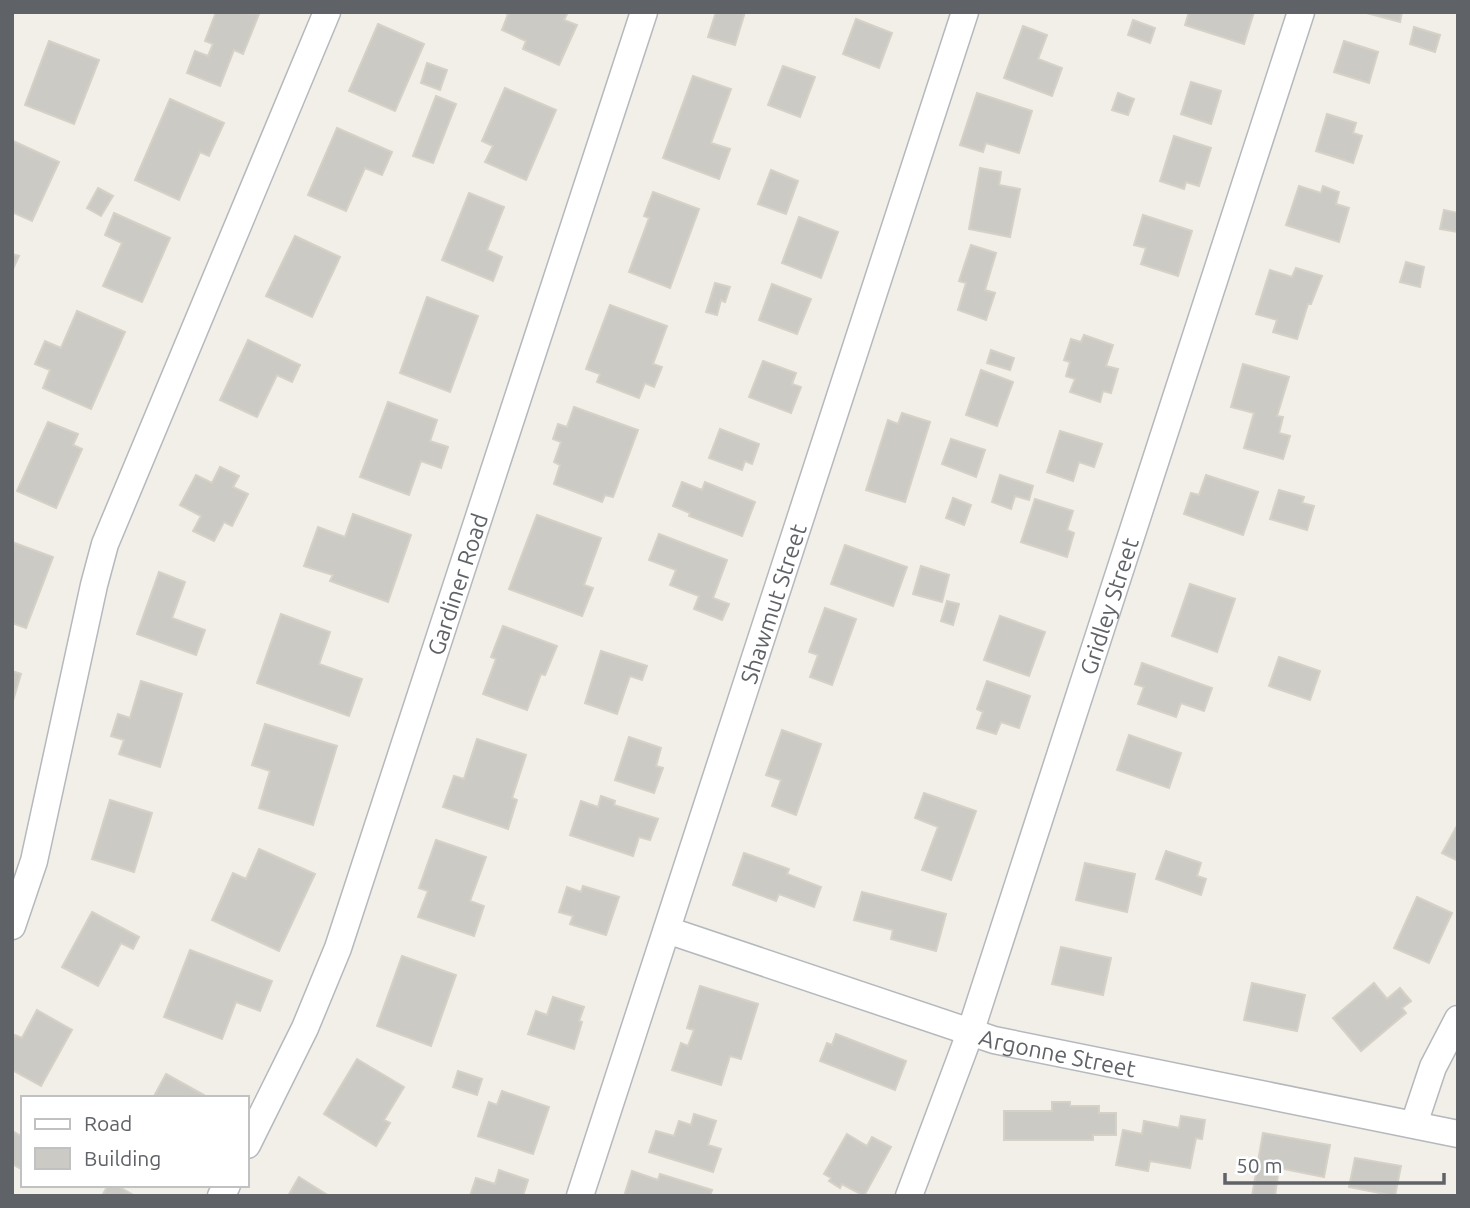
<svg xmlns="http://www.w3.org/2000/svg" width="1470" height="1208" font-family="Ubuntu,sans-serif">
  <style>
    .building { fill: #cccac5; stroke: #d6d1c6; stroke-width: 2 }
    .lines { fill: none; stroke-linecap: round; stroke-linejoin: round }
    .minor-casing { stroke: #b5b8bc; stroke-width: 29 }
    .minor { stroke: #fff; stroke-width: 26 }
    .labels { text-anchor: middle; dominant-baseline: central; stroke-width: 5; stroke-linejoin: round; paint-order: stroke }
    .street-label { font-size: 23px; fill: #5f6368; stroke: #fff }
  </style>
  <rect width="100%" height="100%" fill="#f1efe8"/>
  <path class="building" d="M216,12L259,14L243,54L234,50L220,86L187,73L195,51L208,56L213,44L205,41Z
    M503,12H568L564,20L577,25L559,65L523,49L526,41L502,30L508,14Z
    M716,12H745L735,45L708,37Z
    M1189,12H1254L1244,44L1185,25Z
    M1363,12H1402L1400,22Z
    M856,19L892,33L879,68L843,54Z
    M1133,20L1155,28L1150,43L1128,35Z
    M378,24L424,44L395,111L349,91Z
    M1023,26L1047,35L1038,59L1062,68L1052,96L1004,78Z
    M1414,27L1440,35L1435,52L1410,44Z
    M49,41L99,60L74,124L25,105Z
    M1344,41L1378,52L1369,83L1334,72Z
    M427,63L447,70L440,90L421,83Z
    M783,66L815,77L800,117L768,105Z
    M693,76L731,89L711,143L730,149L719,179L663,158Z
    M1191,82L1221,91L1211,124L1181,114Z
    M505,88L556,110L526,180L485,162L493,146L482,141Z
    M977,93L1032,111L1019,153L986,143L983,152L960,145Z
    M1118,93L1134,99L1128,115L1112,110Z
    M436,96L456,104L433,163L413,156Z
    M170,99L224,123L209,156L200,152L179,200L135,180Z
    M1327,114L1356,123L1353,133L1362,136L1353,163L1316,151Z
    M337,128L392,152L382,175L365,168L346,211L308,195Z
    M1174,136L1211,148L1199,186L1186,182L1184,189L1160,181Z
    M13,141L59,162L32,221L12,212Z
    M980,168L1001,172L999,185L1020,189L1010,237L969,229Z
    M771,170L798,181L786,214L758,204Z
    M1299,186L1321,193L1323,186L1339,192L1336,204L1349,208L1339,242L1286,225Z
    M98,188L113,196L101,216L87,208Z
    M653,192L699,209L670,288L629,272L649,218L644,216Z
    M469,193L504,207L487,250L502,257L493,281L442,260Z
    M1444,210L1458,213V232L1440,229Z
    M114,213L170,238L142,302L103,286L122,243L105,235Z
    M1143,215L1192,231L1178,276L1141,264L1146,248L1134,245Z
    M799,217L838,232L821,278L782,263Z
    M295,236L340,257L312,317L266,296Z
    M971,245L996,253L985,290L995,293L986,320L958,310L966,283L959,281Z
    M12,254L19,256L12,271Z
    M1406,262L1424,267L1420,287L1400,282Z
    M1296,268L1322,276L1311,304H1308L1297,339L1273,332L1277,320L1256,314L1270,270L1292,277Z
    M715,283L730,287L725,302L721,300L717,315L706,312Z
    M772,284L811,299L797,334L759,320Z
    M427,297L478,316L450,392L400,373Z
    M610,305L667,326L653,364L662,367L654,387L645,383L639,398L597,382L600,374L586,369Z
    M77,311L125,332L91,409L43,388L50,370L35,364L45,341L61,348Z
    M1084,335L1113,345L1106,366L1118,369L1111,393L1103,391L1100,402L1070,392L1075,379L1066,376L1070,362L1064,360L1071,339L1081,342Z
    M248,340L300,365L292,382L277,375L257,417L220,400Z
    M991,350L1014,358L1010,370L987,363Z
    M763,361L796,373L792,384L801,387L791,413L749,397Z
    M1243,364L1289,377L1277,416L1283,417L1279,433L1290,436L1283,459L1244,448L1254,413L1231,407Z
    M981,370L1013,382L997,426L966,415Z
    M388,402L437,420L430,441L448,447L441,468L421,461L409,495L360,477Z
    M574,407L638,430L613,497L605,495L602,502L554,484L560,465L554,462L561,442L553,439L558,424L567,427Z
    M902,413L930,422L905,502L866,490L888,420L898,424Z
    M48,422L78,434L73,445L82,449L56,508L17,491Z
    M720,429L759,444L752,464L745,461L742,470L709,458Z
    M1060,431L1102,444L1094,467L1079,462L1073,481L1047,472Z
    M951,439L985,450L976,477L942,464Z
    M220,467L239,476L233,487L248,494L232,526L224,522L214,541L193,531L201,516L180,505L196,475L212,483Z
    M1000,475L1033,486L1029,500L1015,496L1011,509L992,502Z
    M1206,475L1258,492L1243,535L1184,514L1191,493L1199,495Z
    M682,482L702,490L705,482L755,502L742,536L689,516L690,513L673,506Z
    M1279,490L1304,497L1302,503L1314,506L1307,530L1270,519Z
    M953,498L971,505L964,525L946,518Z
    M1035,499L1073,511L1067,530L1074,533L1067,557L1021,542Z
    M353,514L411,535L388,602L330,581L333,575L304,566L318,527L345,537Z
    M537,515L601,538L584,585L593,588L582,616L509,589Z
    M659,534L727,560L713,598L729,604L722,620L694,609L699,596L670,585L676,570L649,560Z
    M12,542L53,557L26,628L12,623Z
    M845,545L907,567L893,606L831,584Z
    M921,566L949,575L942,602L913,594Z
    M159,572L185,582L172,618L205,630L196,655L137,634Z
    M1190,584L1235,599L1217,652L1172,636Z
    M947,601L959,604L953,625L941,621Z
    M825,608L856,619L832,685L810,677L818,655L809,652Z
    M281,614L330,632L319,664L362,679L349,716L257,683Z
    M1000,616L1045,632L1029,676L984,660Z
    M503,626L557,646L545,675L541,674L527,710L483,694L496,659L491,657Z
    M601,651L647,666L642,680L630,676L617,714L585,703Z
    M1279,657L1320,671L1310,700L1269,686Z
    M1142,663L1212,688L1204,711L1181,703L1176,717L1138,704L1144,687L1135,684Z
    M12,671L21,674L12,704Z
    M141,681L182,694L160,767L119,754L124,740L111,736L118,714L130,718Z
    M987,681L1030,696L1019,728L1001,722L996,734L977,728L983,712L977,709Z
    M265,724L337,746L313,825L259,808L270,771L252,765Z
    M782,730L821,744L796,815L772,806L781,780L766,775Z
    M1129,735L1181,753L1169,788L1117,770Z
    M629,737L661,748L656,766L663,768L654,793L615,780Z
    M477,739L526,755L512,798L517,800L508,829L443,807L454,776L464,779Z
    M924,793L976,811L951,880L922,870L938,827L915,818Z
    M601,796L615,801L614,805L658,819L650,840L639,837L633,856L570,835L581,801L598,807Z
    M110,800L152,813L134,872L92,859Z
    M1458,824V861L1442,853Z
    M436,840L486,857L470,901L484,906L474,936L418,917L428,891L419,888Z
    M259,849L315,874L279,951L212,920L233,873L246,879Z
    M1166,851L1201,863L1197,876L1206,879L1201,895L1156,879Z
    M744,853L789,869L787,874L821,887L814,907L779,894L776,901L733,885Z
    M1085,863L1135,874L1127,912L1076,900Z
    M583,886L619,897L606,935L570,924L573,916L559,912L567,887L581,892Z
    M862,892L946,914L936,951L891,939L893,930L854,920Z
    M1417,897L1452,913L1429,963L1394,948Z
    M92,912L139,937L133,949L121,943L98,986L62,967Z
    M1061,947L1111,958L1103,995L1052,984Z
    M190,950L272,981L260,1011L236,1002L222,1039L164,1017Z
    M402,956L456,975L431,1046L377,1026Z
    M1252,983L1305,995L1297,1031L1244,1020Z
    M1374,983L1387,999L1400,988L1411,1001L1402,1008L1406,1013L1361,1051L1333,1018Z
    M700,986L758,1004L741,1059L730,1056L721,1085L672,1070L681,1043L688,1046L694,1030L687,1028Z
    M553,997L584,1007L579,1021L582,1022L574,1049L528,1034L536,1011L547,1015Z
    M37,1010L72,1030L41,1086L12,1070V1041L15,1035L22,1038Z
    M836,1034L906,1061L895,1090L820,1061L827,1043L832,1045Z
    M357,1059L404,1087L384,1120L390,1123L376,1146L324,1114Z
    M458,1071L482,1079L477,1095L453,1087Z
    M166,1074L204,1095L203,1098H153Z
    M502,1091L549,1107L533,1154L478,1136L489,1102L497,1105Z
    M1052,1102H1070V1106H1099V1113H1116V1135H1093V1140H1004V1111H1052Z
    M694,1114L716,1121L708,1145L721,1149L713,1172L649,1152L656,1131L674,1136L679,1121L691,1125Z
    M1181,1116L1205,1120L1202,1139L1196,1138L1190,1168L1150,1161L1148,1171L1116,1165L1123,1130L1142,1134L1144,1121L1179,1128Z
    M12,1131L23,1137V1170L12,1164Z
    M1263,1133L1330,1145L1324,1177L1279,1168L1275,1196H1252Z
    M847,1134L867,1146L872,1137L891,1147L864,1196L842,1184L840,1188L829,1181L831,1178L824,1174Z
    M1355,1158L1401,1166L1395,1196L1349,1187Z
    M499,1170L528,1180L523,1196H470L476,1178L495,1184Z
    M632,1171L658,1180L660,1174L712,1190L710,1196H624Z
    M299,1177L329,1196H288Z
    M108,1185H116L135,1196H102Z"/>
  <g class="lines">
    <g class="minor-casing">
      <g id="minor">
        <path d="M12,926L34,861L94,585L105,544L327,12"/>
        <path id="s1" d="M667,930L994,1040L1458,1134"/>
        <path d="M1414,1124L1433,1067L1458,1019"/>
        <path id="s2" d="M247,1145L305,1028L338,948L644,12"/>
        <path d="M221,1196L227,1185"/>
        <path id="s3" d="M580,1196L965,12"/>
        <path id="s4" d="M909,1196L970,1033L1301,12"/>
      </g>
    </g>
    <use href="#minor" class="minor"/>
  </g>
  <g class="labels">
    <g class="street-label">
      <text stroke="none"><textPath href="#s2" startOffset="600">Gardiner Road</textPath></text>
      <text stroke="none"><textPath href="#s3" startOffset="623">Shawmut Street</textPath></text>
      <text stroke="none"><textPath href="#s4" startOffset="623">Gridley Street</textPath></text>
      <text stroke="none"><textPath href="#s1" startOffset="410">Argonne Street</textPath></text>
    </g>
  </g>
  <rect width="1470" height="1208" fill="none" stroke="#5f6368" stroke-width="28"/>
  <rect x="21" y="1096" width="228" height="91" fill="#ffffff" stroke="#bfc1c3" stroke-width="2"/>
  <rect x="35" y="1119" width="35" height="10" fill="#ffffff" stroke="#bfc1c3" stroke-width="2"/>
  <text x="84" y="1131" font-size="21" fill="#5f6368">Road</text>
  <rect x="35" y="1148" width="35" height="21" fill="#cccac5" stroke="#bfc1c3" stroke-width="2"/>
  <text x="84" y="1166" font-size="21" fill="#5f6368">Building</text>
  <path d="M1225 1173v10h219v-10" fill="none" stroke="#5f6368" stroke-width="3.5"/>
  <text x="1236" y="1173" font-size="21" fill="#5f6368" stroke="#ffffff" stroke-width="5" paint-order="stroke">50 m</text>
</svg>
